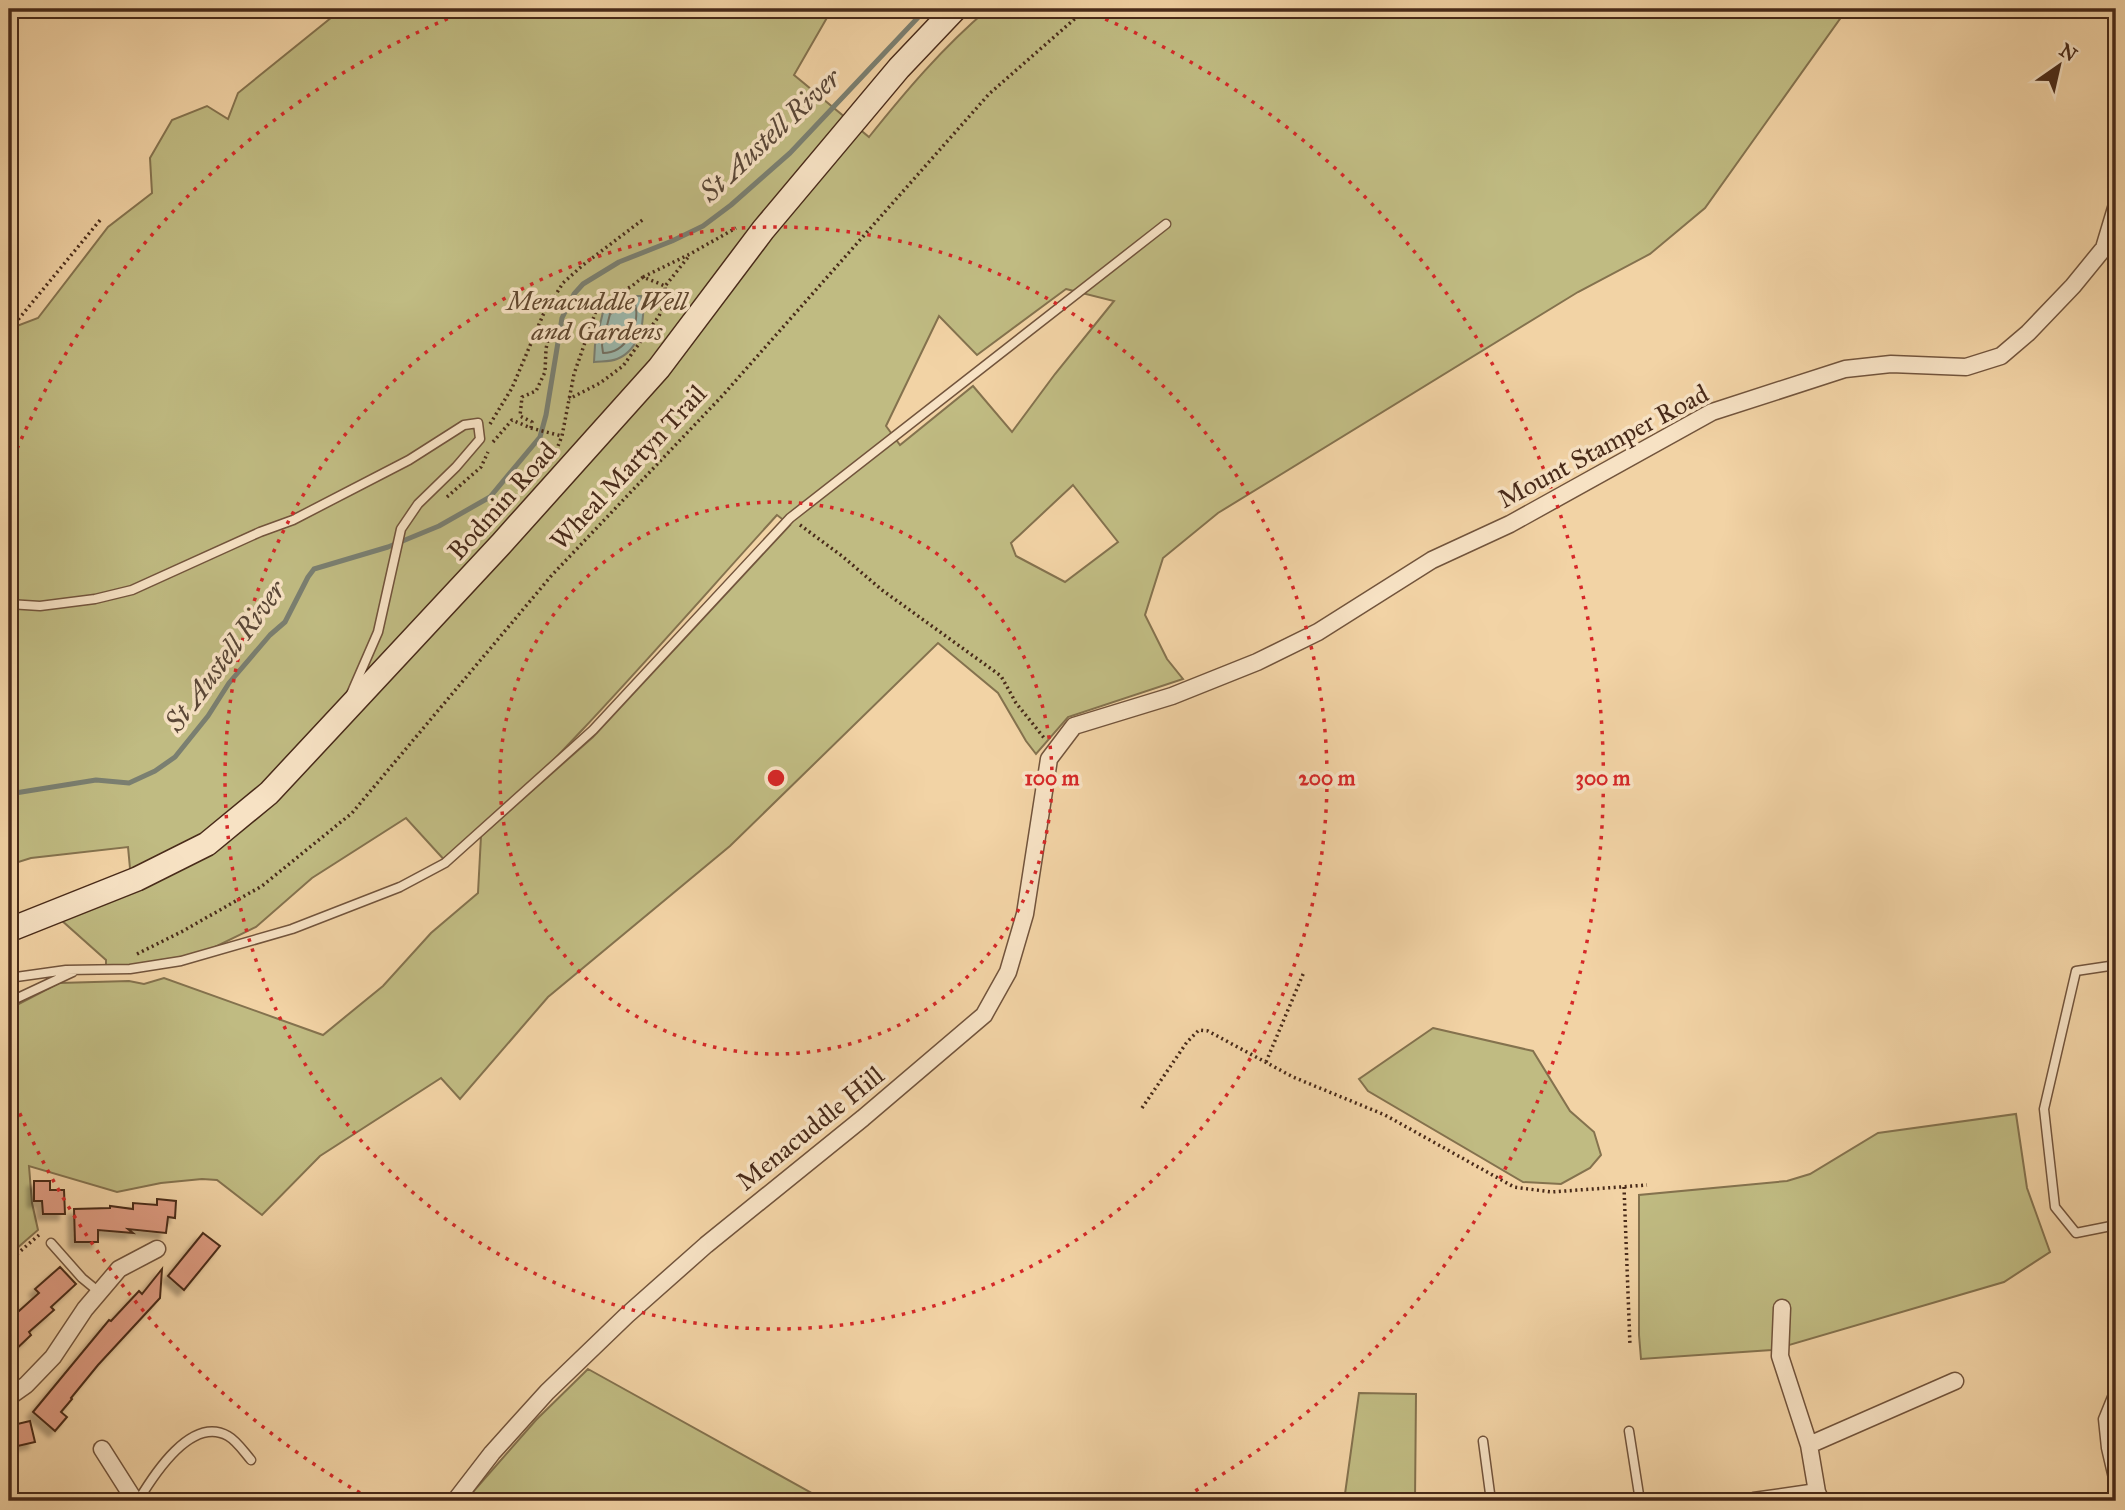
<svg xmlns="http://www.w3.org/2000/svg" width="2125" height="1510" font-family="'IM FELL Great Primer',serif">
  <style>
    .green { fill: #c0bb82; stroke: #84724e; stroke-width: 2; fill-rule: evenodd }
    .water { fill: #9bb7ab; stroke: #7a7f71; stroke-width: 2 }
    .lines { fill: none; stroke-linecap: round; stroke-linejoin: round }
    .shore { stroke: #727062; stroke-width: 2 }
    .stream { stroke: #7a7f71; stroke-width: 5 }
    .building { fill: #de9b81; stroke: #482a19; stroke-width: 2; filter: url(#shadow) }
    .lane-casing { stroke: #72543c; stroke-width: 11 }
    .street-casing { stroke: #72543c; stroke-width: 19 }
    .secondary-casing { stroke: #482a19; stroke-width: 26 }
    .path { stroke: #482a19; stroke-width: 3.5; stroke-dasharray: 2 3.5; stroke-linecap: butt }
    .lane { stroke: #f7e2c4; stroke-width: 8 }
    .street { stroke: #f7e2c4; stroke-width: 16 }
    .secondary { stroke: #f7e2c4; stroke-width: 23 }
    .ring { fill: none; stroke: #d62828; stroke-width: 3.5; stroke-dasharray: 3.5 7 }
    .labels { text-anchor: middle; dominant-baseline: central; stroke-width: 7; stroke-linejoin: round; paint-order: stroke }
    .park-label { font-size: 26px; font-style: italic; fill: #60472e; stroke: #f7e2c4 }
    .street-label { font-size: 26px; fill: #482a19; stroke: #f7e2c4 }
    .water-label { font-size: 28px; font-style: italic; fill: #594636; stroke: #f7e2c4 }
    .centre { fill: #d62828; stroke: #f7e2c4; stroke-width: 3.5 }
    .ring-label { font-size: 21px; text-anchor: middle; font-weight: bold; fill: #d62828; stroke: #f7e2c4; stroke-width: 7; stroke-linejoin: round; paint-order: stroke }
  </style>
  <defs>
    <filter id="shadow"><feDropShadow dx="-6" dy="6" stdDeviation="2" flood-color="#0004"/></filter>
  </defs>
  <rect width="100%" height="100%" fill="#f2d3a5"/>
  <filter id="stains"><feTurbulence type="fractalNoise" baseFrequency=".00286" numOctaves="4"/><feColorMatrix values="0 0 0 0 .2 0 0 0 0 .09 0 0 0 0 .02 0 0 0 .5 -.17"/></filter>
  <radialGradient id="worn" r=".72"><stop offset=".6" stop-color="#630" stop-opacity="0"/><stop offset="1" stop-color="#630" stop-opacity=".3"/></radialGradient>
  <path class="green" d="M342,9H832L794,75L869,137C905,92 943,47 988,9H1847L1705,208L1650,254L1578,292L1218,513L1163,558L1145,615L1167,659L1183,679L1068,717L1036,754L1026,741L998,693L938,643L730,846L548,997L460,1099L441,1078L320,1156L262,1215L217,1180L202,1179L161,1183L117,1192L29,1166L32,1203L38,1230L16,1249L9,1240V1009L59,983L129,981L144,984L164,978L323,1035L383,986L431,933L478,893L481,836L593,737L790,525L777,515C670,633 565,756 448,864L406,818L312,878L256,927L178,965L106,973V960L51,911L131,879L128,847L31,858L9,865V329L38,318L108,227L152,193L150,158L172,120L207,106L228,119L238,93ZM1066,289L1114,301L1055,374L1012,432L973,386L900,445L886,426L939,316L977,355ZM1073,485L1118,542L1065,582L1016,556L1011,543Z
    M1433,1028L1533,1051L1570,1111L1594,1132L1601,1155L1590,1168L1561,1184L1523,1182L1368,1091L1359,1079Z
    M2016,1114L2027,1188L2050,1252L2004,1282L1772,1350L1641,1359L1639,1335V1195L1787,1181L1810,1174L1878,1133Z
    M588,1369L826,1501H465L536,1420Z
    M1359,1393L1416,1394L1415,1501H1344Z"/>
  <path class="water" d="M630,296H641C647,318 640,350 617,359C610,362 601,361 594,362L595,345L604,308Z"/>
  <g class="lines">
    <path class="shore" d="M631,303L635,304C641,325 626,353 603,353L602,345L610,314Z"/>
    <path class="stream" d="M9,794L96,780L129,783L155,771L175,757L208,716L229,683L270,635L285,622L308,577L314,569L388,547L439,526L490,497L540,437L546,415L562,318L574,294L583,284L619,262L672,241L703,226L731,205L790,153L926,9"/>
  </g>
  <path class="building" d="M34,1181H50V1190H64L65,1214H43L42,1201H34Z
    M157,1199L176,1201L175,1218L168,1217L166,1233L128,1229L133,1233L98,1230V1242H75L74,1209L110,1208V1206L133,1209V1203L157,1205Z
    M203,1233L220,1246L184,1290L168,1276Z
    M60,1267L76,1284L51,1307L54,1310L29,1332L31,1335L9,1356V1320L39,1293L35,1289Z
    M162,1269L160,1298L98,1365L71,1398L72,1399L61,1412L67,1417L55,1431L33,1412L109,1320L111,1321L139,1291L142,1294Z
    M30,1421L35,1442L9,1448V1426Z"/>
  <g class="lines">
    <g class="lane-casing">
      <path id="lane" d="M9,604L40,606L95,599L132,590L260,532L293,520L409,460L464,425L478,423L480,439L456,467L418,504L401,529L378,632L351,694
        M2116,965L2076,971L2044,1109L2055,1207L2076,1233L2116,1225
        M9,978L66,970L130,969L181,961L292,929L400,887L445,863L593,730L790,518L1166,224
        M9,1002L73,972
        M51,1243L82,1278L99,1292
        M2116,1387L2103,1419L2106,1448L2116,1491
        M1629,1431L1640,1501
        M1483,1441L1491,1501
        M138,1501C153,1476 191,1415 228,1436C237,1441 244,1452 251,1460"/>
    </g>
    <g class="street-casing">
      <path id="street" d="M1782,1308L1780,1356L1809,1445L1817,1492L1821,1501
        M9,1397L26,1385L53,1357L85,1309L119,1269L157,1249
        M1809,1445L1955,1381
        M102,1449L135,1501
        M455,1501L492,1453L547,1392L627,1315L706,1245L863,1118L984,1015L1008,972L1025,914L1049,759L1074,726L1172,696L1257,662L1318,632L1432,560L1510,524L1712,412L1845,369L1891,364L1966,367L2001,356L2028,333L2073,286L2104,248L2116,208
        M1754,1501L1817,1492"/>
    </g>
    <g class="secondary-casing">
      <path id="secondary" d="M9,930L137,879L207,844L269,793L502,543L659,368L763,230L899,68L955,9"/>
    </g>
    <path class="path" d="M643,277L690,254L736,228
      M666,285L689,256
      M9,325L17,321L101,219
      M490,424L512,388L543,315L563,283L583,265L645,218
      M531,428L532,422L520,416L522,397L536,391L545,372L546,349L550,330
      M493,442L512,420L531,428L562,436
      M556,451L562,436L574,374L598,305L632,286L643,277L665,286L666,300L659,316L623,366L600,383L569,399
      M447,497L481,467L488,452
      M800,525L842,556L882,590L1001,676L1016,703L1045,739
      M137,954L183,931L262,886L352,813L552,575L723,395L989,94L1086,9
      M1266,1062L1304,972
      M1142,1108L1187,1042L1199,1030L1208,1031L1293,1077L1385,1115L1514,1187L1551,1192L1647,1185
      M1624,1187L1630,1346
      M9,1246L17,1254L39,1235"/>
    <use href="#lane" class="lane"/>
    <use href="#street" class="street"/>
    <use href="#secondary" class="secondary"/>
  </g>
  <g class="ring">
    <circle cx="776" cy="778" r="276"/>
    <circle cx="776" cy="778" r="551"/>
    <path d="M369 1498A827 827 0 0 1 9 1088M9 468A827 827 0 0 1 466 11M1086 11A827 827 0 0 1 1183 1498"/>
  </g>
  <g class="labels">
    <g class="park-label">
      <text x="597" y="301">Menacuddle Well<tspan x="597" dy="30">and Gardens</tspan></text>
    </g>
    <g class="street-label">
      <text transform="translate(1603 446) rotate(-28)">Mount Stamper Road</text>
      <text transform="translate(628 467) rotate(-47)">Wheal Martyn Trail</text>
      <text transform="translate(502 501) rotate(-48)">Bodmin Road</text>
      <text transform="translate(810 1128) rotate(-39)">Menacuddle Hill</text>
    </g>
    <g class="water-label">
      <text transform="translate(770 135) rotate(-43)">St Austell River</text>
      <text transform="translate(225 656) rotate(-53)">St Austell River</text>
    </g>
  </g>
  <circle cx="776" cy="778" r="10" class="centre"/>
  <g class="ring-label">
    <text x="1052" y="785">100 m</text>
    <text x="1327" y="785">200 m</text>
    <text x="1603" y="785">300 m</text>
  </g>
  <rect width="2125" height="1510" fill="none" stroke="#f2d3a5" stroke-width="35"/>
  <rect x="10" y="10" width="2104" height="1489" fill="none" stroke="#482a19" stroke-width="3.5"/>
  <rect x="18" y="18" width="2090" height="1475" fill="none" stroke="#482a19" stroke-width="2"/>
  <g transform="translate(2059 66) rotate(34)" stroke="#f7e2c4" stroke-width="5" paint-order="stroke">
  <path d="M0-5L12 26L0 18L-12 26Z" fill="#482a19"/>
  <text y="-10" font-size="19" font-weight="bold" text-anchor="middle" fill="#482a19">N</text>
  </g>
  <rect width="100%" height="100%" filter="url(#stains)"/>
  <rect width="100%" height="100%" fill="url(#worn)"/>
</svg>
